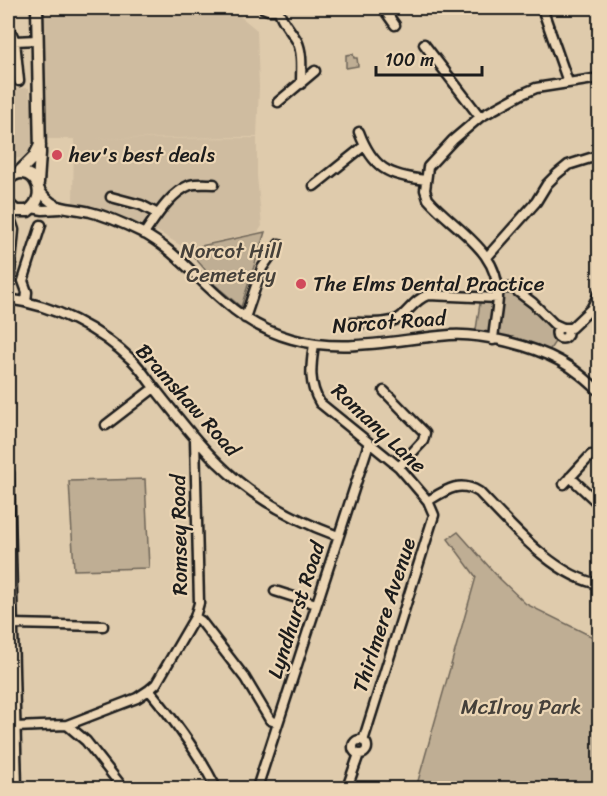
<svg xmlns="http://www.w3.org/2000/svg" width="607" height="796" font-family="Sriracha,sans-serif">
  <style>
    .built { fill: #cfbca0 }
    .green { fill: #bfae94; stroke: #6e6558; stroke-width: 1.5 }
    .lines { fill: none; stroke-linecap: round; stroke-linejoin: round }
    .minor-casing { stroke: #1c1c1c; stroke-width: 13 }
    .major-casing { stroke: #1c1c1c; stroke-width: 15 }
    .minor { stroke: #ecd6b5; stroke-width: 8 }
    .major { stroke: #ecd6b5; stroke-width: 10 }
    .poi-dot { fill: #d1495b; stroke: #ecd6b5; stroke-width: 2 }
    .labels { text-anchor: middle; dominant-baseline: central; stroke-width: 4.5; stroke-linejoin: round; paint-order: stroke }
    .poi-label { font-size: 21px; fill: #1c1c1c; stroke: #ecd6b5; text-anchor: start }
    .park-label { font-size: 21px; fill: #45403a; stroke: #ecd6b5 }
    .street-label { font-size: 21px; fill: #1c1c1c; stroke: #ecd6b5 }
  </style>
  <rect width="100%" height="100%" fill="#dfcbac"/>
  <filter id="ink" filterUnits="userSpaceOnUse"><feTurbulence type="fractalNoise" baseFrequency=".0167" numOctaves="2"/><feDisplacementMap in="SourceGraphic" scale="12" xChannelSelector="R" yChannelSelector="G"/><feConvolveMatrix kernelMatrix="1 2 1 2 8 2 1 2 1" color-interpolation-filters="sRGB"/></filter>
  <g filter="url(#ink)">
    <path class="built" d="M43,8H239L241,17L257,30L259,87L257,137L92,139L257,138V176L262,226L258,232L185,248L157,231L154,236L139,225L73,202L74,139H45Z
      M29,88L34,136L31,149L21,158L8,159V89Z"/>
    <path class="green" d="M353,54L354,58H357L358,66L346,68V55Z
      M265,232L241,307L214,284L209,274L187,249Z
      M497,288H513L567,330L568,334L566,338L558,337L547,354L475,336L481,297L498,298Z
      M145,479L149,568L74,570L69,481Z
      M458,532L499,578L526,604L599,640V788H416L476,577L448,539Z"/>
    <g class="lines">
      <g class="minor-casing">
        <path id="minor" d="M263,8L268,10H278
          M278,8C281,21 290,29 297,41C303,53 301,70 301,84
          M383,8L395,25
          M542,8L568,82
          M8,25L15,41L19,81
          M15,41L37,40
          M424,44L480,117
          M278,102L315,71
          M359,132C373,169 389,176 426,180
          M314,186L364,146
          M39,189C54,212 67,206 90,212C107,216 125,224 141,232C174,249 197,279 225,302C244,319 267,332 292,339C344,354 397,339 450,335C482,333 533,346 560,361C575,369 587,380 600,392
          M111,197L141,205L158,214
          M32,208L43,210L60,209
          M144,234C156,217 170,193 190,185C197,183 206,184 214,184
          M488,256L536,202L547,184L557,174L568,165L600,155
          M497,288H513L533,303L554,324L563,328H571L591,309L600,292
          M8,299C53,305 99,328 133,361C141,369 148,380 156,390C176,415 195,441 218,463C251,496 294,520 338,536
          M26,302L27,292L23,281L41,225
          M245,318L262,268L279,244
          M351,323C366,322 390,326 402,316C411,308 416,299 428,295L498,298
          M556.5 333a5.5 5.5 0 1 1 11 0a5.5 5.5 0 1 1-11 0Z
          M493,340C494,326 497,312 498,298C500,250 456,231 428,199L425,190L428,167L453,140L480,117L522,94L536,88L600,78
          M314,344C311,366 308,383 320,403L399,467L428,501L434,515L363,741
          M384,391L425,433L423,441L399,467
          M106,425L154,388
          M570,477L600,505
          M564,484L591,455
          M428,501C446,490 459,480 479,492C509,523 555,578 600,584
          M275,591L316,604
          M195,617L201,621L245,678L270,720L278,723
          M12,624L103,626
          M149,690C175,721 198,752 216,788
          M67,725L86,741L123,788
          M14,727L67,725L137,698L149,690L156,684L195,617L199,603L195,439
          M353 747a7 7 0 1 1 14 0a7 7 0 1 1-14 0Z
          M257,788L369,443
          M347,788L359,754"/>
      </g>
      <g class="major-casing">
        <path id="major" d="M37,8L40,153L38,183
          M18,173L34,157L40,145
          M8,180C29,158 53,194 28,211H16L8,204
          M8,215L13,230L8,284
          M8,473L16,788"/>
      </g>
      <use href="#minor" class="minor"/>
      <use href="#major" class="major"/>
    </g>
  </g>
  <g class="poi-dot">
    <circle cx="57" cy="155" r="6"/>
    <circle cx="301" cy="284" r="6"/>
  </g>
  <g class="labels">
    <g class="poi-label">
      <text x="69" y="155">hev's best deals</text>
      <text x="313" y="284">The Elms Dental Practice</text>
    </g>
    <g class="park-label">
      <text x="231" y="251">Norcot Hill<tspan x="231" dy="24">Cemetery</tspan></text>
      <text x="521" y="707">McIlroy Park</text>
    </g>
    <g class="street-label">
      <text transform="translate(389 322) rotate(-4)">Norcot Road</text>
      <text transform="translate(188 400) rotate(48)">Bramshaw Road</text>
      <text transform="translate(379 428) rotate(43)">Romany Lane</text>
      <text transform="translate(179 535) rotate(-91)">Romsey Road</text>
      <text transform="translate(296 610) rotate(-72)">Lyndhurst Road</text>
      <text transform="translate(384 615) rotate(-72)">Thirlmere Avenue</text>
    </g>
  </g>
  <rect width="607" height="796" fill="none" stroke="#ecd6b5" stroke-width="30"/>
  <rect x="15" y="15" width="577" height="766" fill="none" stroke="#1c1c1c" stroke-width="2" filter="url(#ink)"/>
  <path d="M376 66v9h106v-9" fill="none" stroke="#1c1c1c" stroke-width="3"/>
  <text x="385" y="66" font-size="18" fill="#1c1c1c" stroke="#ecd6b5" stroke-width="4.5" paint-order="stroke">100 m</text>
</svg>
